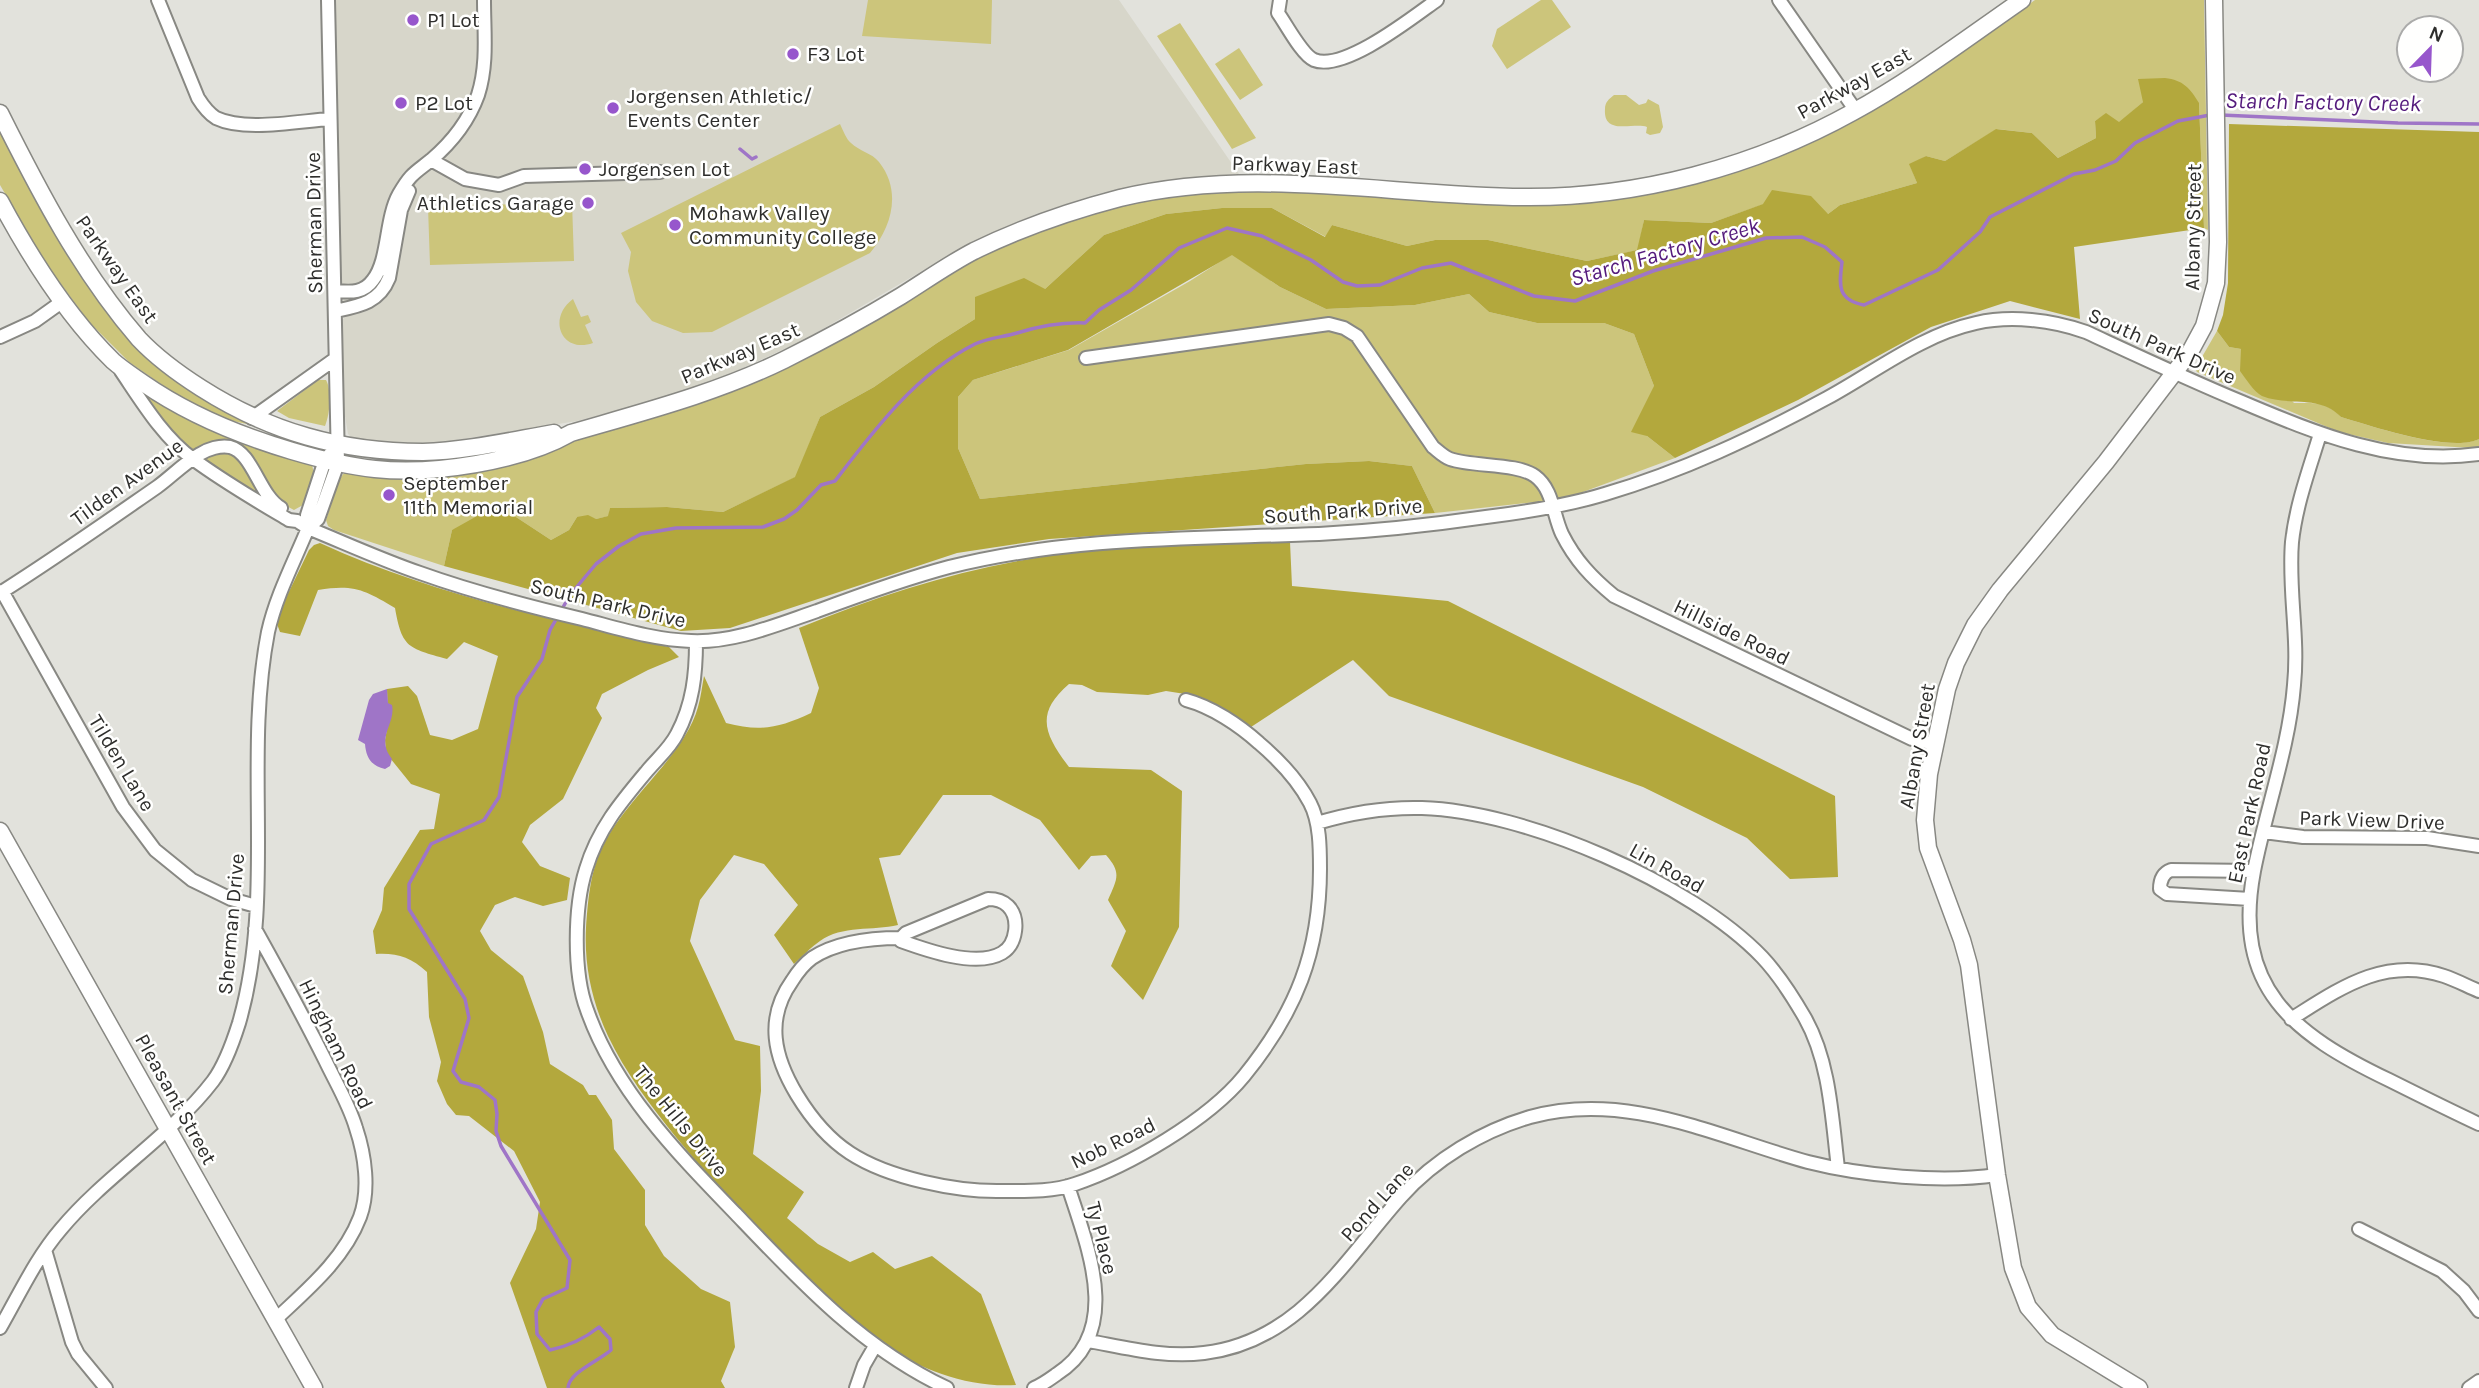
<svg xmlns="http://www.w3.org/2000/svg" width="2479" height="1388" font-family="Karla,sans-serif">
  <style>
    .built { fill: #d7d6ca }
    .green { fill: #ccc57b }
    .forest { fill: #b3a83d }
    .water { fill: #9f75c7 }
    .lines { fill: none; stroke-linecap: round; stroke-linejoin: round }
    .stream { stroke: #9f75c7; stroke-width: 3.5 }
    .minor-casing { stroke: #888883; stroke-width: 16 }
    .tertiary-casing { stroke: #888883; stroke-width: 19 }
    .minor { stroke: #fff; stroke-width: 12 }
    .tertiary { stroke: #fff; stroke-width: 16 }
    .poi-dot { fill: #9756cc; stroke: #fffffe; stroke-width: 2.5 }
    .labels { text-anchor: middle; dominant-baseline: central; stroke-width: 5; stroke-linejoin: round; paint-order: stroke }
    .poi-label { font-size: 21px; fill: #2e2e2c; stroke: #fffffe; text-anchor: start }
    .street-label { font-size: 21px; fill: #2e2e2c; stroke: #fffffe }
    .water-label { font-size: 23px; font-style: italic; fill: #541a7c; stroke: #fffffe }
  </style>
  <rect width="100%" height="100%" fill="#e2e2dc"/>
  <path class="built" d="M335,0H1119L1239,174L1158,181L1097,194L1036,214L968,244L804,340L723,377L640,405L577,421L438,443L413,444L353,439L348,434L344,410L342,321L346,315L343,301L346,288L341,282Z"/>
  <path class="green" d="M868,0H992L991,44L862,36Z
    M1541,0H1552L1571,27L1507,69L1492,46L1497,29Z
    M2035,0H2204L2208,230L2204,228L2199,103L2143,102L2119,123L2106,114L2095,121L2096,138L2058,158L2032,133L1997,129L1945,161L1926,156L1910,165L1917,183L1840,205L1828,214L1764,204L1711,223L1644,220L1638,250L1587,261L1488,240H1435L1407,246L1332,225L1326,237L1272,208H1222L1166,214L1104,235L1045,289L975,319L937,343L874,387L820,417L796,477L723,512L667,507L610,508L609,516L596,519L577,517L569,530L551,540L516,517L452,530L444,566L334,530L328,526L326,520L339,480L344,473L367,474L574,440L649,417L931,283L1011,240L1126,203L1179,193L1277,189L1462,201L1739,169L1987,32Z
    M1180,23L1256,138L1232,149L1157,36Z
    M1239,48L1263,85L1240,100L1215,64Z
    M1614,95H1626L1639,105L1646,103L1648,99L1659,105L1663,127L1660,133L1650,135L1646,133L1647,127C1634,122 1603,136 1605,109C1605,102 1609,99 1614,95Z
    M0,124L124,329L282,436L247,424L223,419L174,393L129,362L88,321L47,265L0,185Z
    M840,124C843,130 846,139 851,143C859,151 872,153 879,162C902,191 892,227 870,253L712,332L683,333L652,321L636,302L628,271L631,252L621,233Z
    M572,202L574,261L430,265L428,207Z
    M1232,254L1280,287L1326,309L1415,305L1469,294L1489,312L1537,323H1604L1634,334L1654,386L1647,436L1675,458L1564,499L1435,513L1412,466L1369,461L1306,464L980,499L958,448V397L973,380L1069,350L1190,281Z
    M573,299L581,317L588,315L591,322L585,325L593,343C561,354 547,318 573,299Z
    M2217,331L2229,347L2241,349L2294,403C2315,403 2326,401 2341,417C2371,426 2451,453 2479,439V447L2472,448L2388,443L2339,432L2197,372L2195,369Z
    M318,380H326C332,390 330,414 325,426L289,418L277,411Z
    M144,392L312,465L314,473L303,505L294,510L277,501L247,451L193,450C175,435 152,414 144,392Z
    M216,451L233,453L237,455L262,496L260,498L204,460Z"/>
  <path class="forest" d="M2165,78C2183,80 2190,88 2199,103L2204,228L2074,247L2080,319L2010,301L1931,327L1798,400L1675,458L1647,436L1631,432L1654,386L1634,334L1604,323H1537L1489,312L1469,294L1415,305L1326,309L1280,287L1232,255L1068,350L973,380L958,397V448L980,499L1306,464L1369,461L1412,466L1435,513L1049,539L957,553L730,628L681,631L444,566L452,530L486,511L516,517L551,540L569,530L577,517L588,515L596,519L608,516L610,508L667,507L723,512L795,477L820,417L874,387L937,343L975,319V297L1024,278L1045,289L1104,235L1166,214L1222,208H1272L1325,237L1332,225L1407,246L1435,240H1488L1587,261L1637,250L1644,220L1711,223L1763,204L1772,190L1811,196L1828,214L1840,205L1917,183L1909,164L1926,156L1945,161L1996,129L2032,133L2058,158L2096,138L2095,121L2106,113L2119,122L2143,102L2138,79Z
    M2229,124L2479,132V439C2452,453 2371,426 2341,417C2319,394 2290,407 2262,396C2254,392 2246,379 2240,371L2241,349L2229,347L2217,331L2223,315L2228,283Z
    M1290,542L1292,586L1448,601L1835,796L1838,877L1790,879L1747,838L1643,787L1389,696L1353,660L1251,727L1198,696L1166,691L1148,695L1097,692L1082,685L1069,684C1034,714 1045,735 1069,767L1151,770L1182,791L1179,927L1143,1000L1111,966L1126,931L1108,900C1117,879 1122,873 1106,855L1091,856L1079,870L1040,820L991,795H943L900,855L879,858L898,925C873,931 842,925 820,941C811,947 803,956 794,964L774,935L798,905L764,864L734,855L700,900L690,941L735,1040L760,1046L761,1091L753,1154L804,1192L787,1218L818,1244L850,1262L873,1252L895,1269L932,1256L981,1294L1016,1385C968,1388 923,1370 884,1346C864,1333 846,1313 828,1297C773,1247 722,1194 675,1136C650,1105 625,1072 608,1036C592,1002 584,965 586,928C588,901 590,871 603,846C626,798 685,755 698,707C701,697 702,686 704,676L726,723C760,732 779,728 811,713L819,688L799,628C875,597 948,573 1029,559C1115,544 1204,545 1290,542Z
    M320,543C431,594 551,619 669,647L679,657L648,670L602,694L596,708L602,718L563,799L530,825L522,842L540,866L570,878L567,900L543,906L515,897L495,905L480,931L491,950L523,976L543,1032L550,1064L583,1085L589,1095H596L612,1120L614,1149L645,1190V1225L664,1256L701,1289L730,1302L735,1347L721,1381L725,1388H547L510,1283L536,1229L540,1202L514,1151L469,1116L456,1115L447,1104L437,1081L441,1062L429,1017L427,972C410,957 398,953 376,954L373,931L382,910L384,888L420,830L434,829L440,794L411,784L386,753L385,740L388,723L387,689L408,686L417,696L430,735L452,740L478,729L498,656L464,642L447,659C408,648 402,648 395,608C365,590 354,584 318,590L300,636L280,632L277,624L284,602L309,550L314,545Z"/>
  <path class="water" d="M387,689L388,703L392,705C396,724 375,738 392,759L390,766L385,769C371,766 366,757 365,744L358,740L369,700L373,694Z"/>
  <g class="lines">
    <path class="stream" d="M2221,115L2398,123L2479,124
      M740,149L752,159L756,157
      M568,1388C569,1372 599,1361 611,1350L610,1339L599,1327C584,1339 569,1346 550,1350L537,1334L536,1312L543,1299L567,1288L570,1260L501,1146L496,1131L497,1114L495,1100L479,1087L461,1082L453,1071L469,1018L465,999L409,909V884L431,844L484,820L499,797L517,697L542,659L550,630L570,595L596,564L619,546L641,534L676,528L763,527L784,519L797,510L821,485L835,481C874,430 917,373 975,344C988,338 1003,337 1017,333C1040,326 1061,322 1085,323L1099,310L1131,290L1179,248L1227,228L1262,236L1311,260L1343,282L1357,286L1380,285L1422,268L1451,263L1534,296L1575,301L1653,271L1766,238L1802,237L1825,247L1842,262C1839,285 1837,300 1864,305L1938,270L1980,232L1990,217L2074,174L2095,170L2116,161L2135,143L2178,121L2210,115"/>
    <g class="minor-casing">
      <path id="minor" d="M158,0L198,98C203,106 208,113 216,118C245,132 299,121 330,119
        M1280,0L1278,13C1286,24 1302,55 1314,60C1344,72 1413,17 1437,0
        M1779,0L1856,111
        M431,160L465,179L499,185L524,176L660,172
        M335,291C350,292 363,294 373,280C389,260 385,219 399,194C411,173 415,173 431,160C451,143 469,120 478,95C488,64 484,32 484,0
        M335,311C359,306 379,303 389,278L401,210L409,191
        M0,337L35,321L63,301
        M1086,358L1329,324L1344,328L1357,336L1433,447C1438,451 1444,457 1450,459C1473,467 1517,463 1535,476C1553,489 1553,515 1562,534C1575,560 1592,578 1614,596L1912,739L1935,744
        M121,371C142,402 163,437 193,459C224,482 257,501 289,520L297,521L308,528C345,543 382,560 420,573C473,592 527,606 582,619C617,628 654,640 691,641C734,643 776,625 817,611C860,595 904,579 949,567C1073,536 1194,539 1319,534C1375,531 1431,525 1486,517C1526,512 1566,506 1605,494C1683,471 1755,437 1827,398C1875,372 1921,335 1976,323C2011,315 2052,320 2086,332C2138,356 2189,380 2242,402C2317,434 2396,466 2479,454
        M252,418L335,359
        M2320,434C2309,470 2296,505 2292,542C2288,589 2299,637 2294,685C2289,748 2266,809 2254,871C2232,988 2293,1034 2389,1080C2419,1095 2449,1110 2479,1124
        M308,528L318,519L338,463L328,0
        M2,591L123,807L155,850L192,880L231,899L256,906
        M0,593C54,559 105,523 157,487C171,477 184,463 200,454C208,449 220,445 230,447C253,453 259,495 281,508
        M696,642C696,674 693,704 677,734C670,748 657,759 647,771C621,802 598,829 586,869C574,907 573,973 587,1010C615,1090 678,1154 736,1214C800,1281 862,1348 947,1388
        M1317,823C1350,813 1387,807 1422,808C1525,811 1691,883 1762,957C1779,975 1793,997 1805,1018C1830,1062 1832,1119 1838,1168
        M2264,832L2303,837L2427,838L2479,846
        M988,899C995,899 1002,900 1008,906C1020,918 1017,944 1002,953C976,968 926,950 901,941V938L906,933Z
        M2250,899L2167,894L2160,889C2160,880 2163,873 2171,870L2254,871
        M255,929C279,972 303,1016 325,1060C336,1083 349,1104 356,1128C365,1155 370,1190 360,1217C344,1259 308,1289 276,1319
        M901,938C872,938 836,942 812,958C804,964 797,973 792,981C765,1019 774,1057 797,1095C811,1118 827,1138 850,1153C888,1178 957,1192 1002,1191C1026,1191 1052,1192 1075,1184C1129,1166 1208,1120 1244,1076C1296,1012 1320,952 1320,869C1320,848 1320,822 1310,803C1298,780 1279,760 1259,743C1239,725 1212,707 1186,700
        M2291,1019C2339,989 2384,956 2444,976C2456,980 2467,986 2479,991
        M2359,1229L2442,1271L2464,1291L2479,1311
        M45,1250L72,1342L78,1354L106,1388
        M0,1328C19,1295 36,1258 61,1229C106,1175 171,1136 213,1081C225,1065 233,1042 239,1023C276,895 243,761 268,632C276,596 294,562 308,528L307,515L325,460L330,454
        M1089,1341C1127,1348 1165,1358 1204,1353C1299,1342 1344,1261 1401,1197C1435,1159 1482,1131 1530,1117C1627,1090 1717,1137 1808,1162C1863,1176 1941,1183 1997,1175
        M856,1388L864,1365L875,1346
        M1034,1388C1042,1385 1050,1379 1057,1374C1124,1331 1087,1246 1068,1186
        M2469,1388L2479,1381"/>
    </g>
    <g class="tertiary-casing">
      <path id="tertiary" d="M0,113C39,191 81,272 139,339C157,358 179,374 201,388C270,432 341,452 423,452C465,451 513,440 554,433
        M0,201C30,257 67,316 113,361C122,369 133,376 143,383C189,415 238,435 292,451C319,459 346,466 375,469C433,475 520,462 571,433C643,412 717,393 784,360C824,340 863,319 901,296C925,281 949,264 974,251C1021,228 1070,211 1120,198C1254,166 1390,196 1524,197C1638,198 1754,167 1853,112C1912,80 1967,38 2022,0
        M0,831L314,1388
        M2139,1388L2052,1335L2028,1307L2013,1268L1997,1175L1969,965L1962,940L1928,848L1925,820L1929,774L1947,689L1956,663L1975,625L2000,590L2106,462L2190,352L2204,326L2216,283L2218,242L2214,0"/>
    </g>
    <use href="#minor" class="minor"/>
    <use href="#tertiary" class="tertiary"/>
  </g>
  <g class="poi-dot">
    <circle cx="413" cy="20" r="7"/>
    <circle cx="793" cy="54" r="7"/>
    <circle cx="401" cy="103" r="7"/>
    <circle cx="613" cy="108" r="7"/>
    <circle cx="585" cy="169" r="7"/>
    <circle cx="588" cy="203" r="7"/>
    <circle cx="675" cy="225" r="7"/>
    <circle cx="389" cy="495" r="7"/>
  </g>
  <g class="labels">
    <g class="poi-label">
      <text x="427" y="20">P1 Lot</text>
      <text x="807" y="54">F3 Lot</text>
      <text x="627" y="96">Jorgensen Athletic/<tspan x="627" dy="24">Events Center</tspan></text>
      <text x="415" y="103">P2 Lot</text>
      <text x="599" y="169">Jorgensen Lot</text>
      <text x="574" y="203" text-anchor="end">Athletics Garage</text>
      <text x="689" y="213">Mohawk Valley<tspan x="689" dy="24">Community College</tspan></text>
      <text x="403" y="483">September<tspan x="403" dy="24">11th Memorial</tspan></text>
    </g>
    <g class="street-label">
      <text transform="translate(1854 83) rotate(-29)">Parkway East</text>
      <text transform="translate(1295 165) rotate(2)">Parkway East</text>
      <text transform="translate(314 223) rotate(-91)">Sherman Drive</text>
      <text transform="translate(2193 227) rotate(-89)">Albany Street</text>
      <text transform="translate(117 269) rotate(55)">Parkway East</text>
      <text transform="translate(2162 346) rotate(24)">South Park Drive</text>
      <text transform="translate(740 353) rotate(-23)">Parkway East</text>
      <text transform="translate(127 482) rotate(-36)">Tilden Avenue</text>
      <text transform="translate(1343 511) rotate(-4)">South Park Drive</text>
      <text transform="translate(608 603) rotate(13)">South Park Drive</text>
      <text transform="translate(1732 632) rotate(26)">Hillside Road</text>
      <text transform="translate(1917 746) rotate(-80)">Albany Street</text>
      <text transform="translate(122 763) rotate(59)">Tilden Lane</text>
      <text transform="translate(2249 813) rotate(-78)">East Park Road</text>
      <text transform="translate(2372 820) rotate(2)">Park View Drive</text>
      <text transform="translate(1667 868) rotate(29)">Lin Road</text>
      <text transform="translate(231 924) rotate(-85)">Sherman Drive</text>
      <text transform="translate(336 1044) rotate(64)">Hingham Road</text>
      <text transform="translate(176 1099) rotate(61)">Pleasant Street</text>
      <text transform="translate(681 1121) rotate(51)">The Hills Drive</text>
      <text transform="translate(1113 1143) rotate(-26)">Nob Road</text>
      <text transform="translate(1377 1202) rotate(-48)">Pond Lane</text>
      <text transform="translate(1102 1238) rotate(76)">Ty Place</text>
    </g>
    <g class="water-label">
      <text transform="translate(2323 102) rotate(1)">Starch Factory Creek</text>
      <text transform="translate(1665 252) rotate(-16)">Starch Factory Creek</text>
    </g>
  </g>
  <g transform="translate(2430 49) rotate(23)"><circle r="33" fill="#fffffe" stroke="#ababaa" stroke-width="2"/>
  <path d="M0-5L12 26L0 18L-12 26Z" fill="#9756cc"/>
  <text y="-10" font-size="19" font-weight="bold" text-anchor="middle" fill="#2e2e2c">N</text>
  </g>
</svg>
